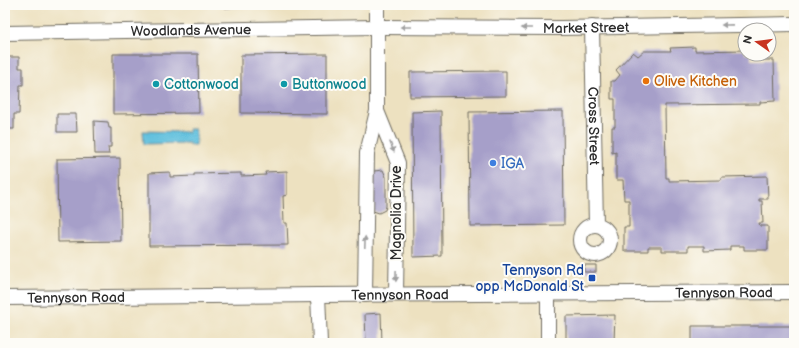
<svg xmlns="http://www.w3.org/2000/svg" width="799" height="348" font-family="'Balsamiq Sans',sans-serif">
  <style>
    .water { fill: #5fbfdd; stroke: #457584 }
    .building { fill: #a69fc9 }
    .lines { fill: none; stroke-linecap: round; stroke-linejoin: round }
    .minor-casing { stroke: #6f6b5f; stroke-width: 16 }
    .minor { stroke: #fff; stroke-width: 14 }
    .oneway { fill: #a0a0a0 }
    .food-dot { fill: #e8710a; stroke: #fdfcf7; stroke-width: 1.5 }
    .culture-dot { fill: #0f9aa8; stroke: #fdfcf7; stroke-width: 1.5 }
    .shop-dot { fill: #3f7fe0; stroke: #fdfcf7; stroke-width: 1.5 }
    .transit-dot { fill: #1a4fb4; stroke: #fdfcf7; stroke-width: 1.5 }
    .labels { text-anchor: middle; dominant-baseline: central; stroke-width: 4; stroke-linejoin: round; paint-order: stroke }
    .street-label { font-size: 14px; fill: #2b2b2b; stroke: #fdfcf7 }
    .food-label { font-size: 14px; fill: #c56008; stroke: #fdfcf7; text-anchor: start }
    .culture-label { font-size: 14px; fill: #0d838f; stroke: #fdfcf7; text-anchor: start }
    .shop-label { font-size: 14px; fill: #366cbe; stroke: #fdfcf7; text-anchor: start }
    .transit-label { font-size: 14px; fill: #164399; stroke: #fdfcf7; text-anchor: end }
  </style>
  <rect width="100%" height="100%" fill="#fdfcf7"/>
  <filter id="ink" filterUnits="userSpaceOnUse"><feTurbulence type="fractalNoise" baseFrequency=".025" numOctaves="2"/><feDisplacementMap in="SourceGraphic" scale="8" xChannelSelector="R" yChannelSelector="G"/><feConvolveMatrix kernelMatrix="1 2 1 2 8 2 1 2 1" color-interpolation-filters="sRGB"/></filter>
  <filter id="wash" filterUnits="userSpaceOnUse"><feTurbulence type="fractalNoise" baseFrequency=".012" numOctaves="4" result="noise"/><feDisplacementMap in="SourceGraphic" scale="16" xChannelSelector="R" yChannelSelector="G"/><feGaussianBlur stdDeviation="0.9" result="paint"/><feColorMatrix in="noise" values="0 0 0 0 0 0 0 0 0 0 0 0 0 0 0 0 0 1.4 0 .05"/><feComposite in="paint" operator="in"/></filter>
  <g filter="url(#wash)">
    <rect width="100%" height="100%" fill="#ede1c0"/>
    <path class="water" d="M189,129H195L196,145H189V143L144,144L143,131L189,132Z"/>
    <g id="blocks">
      <path class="building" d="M225,5H239V7L225,8Z
        M261,5H275V7L261,8Z
        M695,47V51L745,50V54H751V60H774L775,101L760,102V104L665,105L666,178H669V181L721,180L722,177L767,176L768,199H759V201H762L763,223H759L760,226H768V250H744V246H730V250L704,251V246H688V251H662V247H648V251H624V227H629V200H624L623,180H616V152L612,153V127H615V99H611V81H615L620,75L616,70L633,52L638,56L644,51H671L670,48Z
        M113,54H198L199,113L113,114Z
        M327,54V114L241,113V55Z
        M5,57H19V68H23V85H20L19,114H14V129H5Z
        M506,71V96L410,97V72Z
        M441,111L442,256L413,257L412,112Z
        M563,111L564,225L470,226L469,112Z
        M57,114H76L77,132H57Z
        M94,121L108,122L109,128H111V147H108L109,154H95Z
        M120,158L121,241L58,242L57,159Z
        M383,170L386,177V206L385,210L379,213L373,211L371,177L374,171Z
        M287,171V195L283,196L284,223H287L288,245L149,246V173L170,172V177L194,176V174L241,173V176L266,175L265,172Z
        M584,265H596V272H584Z
        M381,313L382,343H366L365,314Z
        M615,315L614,342L566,343V316Z
        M692,326H794V343H692Z"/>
    </g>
  </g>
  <g filter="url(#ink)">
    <use href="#blocks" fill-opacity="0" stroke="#6f6b5f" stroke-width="1"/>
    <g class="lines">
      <g class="minor-casing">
        <g id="minor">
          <path id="s1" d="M592,27L596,225"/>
          <path id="s2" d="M5,33L377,27L561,28L794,24"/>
          <path d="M377,111L398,163L396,294"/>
          <circle cx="595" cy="240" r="15"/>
          <path d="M548,293V343"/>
          <path d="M318,295L320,343"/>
          <path d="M365,295L367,153L377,111V5"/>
          <path id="s3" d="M5,298L318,295L794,292"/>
        </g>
      </g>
      <use href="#minor" class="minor"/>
    </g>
    <defs><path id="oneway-solid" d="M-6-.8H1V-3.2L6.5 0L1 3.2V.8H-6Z"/></defs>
    <g class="oneway">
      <use href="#oneway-solid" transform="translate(727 25) rotate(179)"/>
      <use href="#oneway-solid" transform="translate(406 27) rotate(-180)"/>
      <use href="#oneway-solid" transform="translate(527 28) rotate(-180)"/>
      <use href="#oneway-solid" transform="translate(392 147) rotate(68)"/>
      <use href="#oneway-solid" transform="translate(365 242) rotate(-88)"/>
      <use href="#oneway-solid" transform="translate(396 276) rotate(91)"/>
    </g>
  </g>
  <circle class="food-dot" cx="646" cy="81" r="4"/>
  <g class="culture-dot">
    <circle cx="156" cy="84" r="4"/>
    <circle cx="284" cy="84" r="4"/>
  </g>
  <circle class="shop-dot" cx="493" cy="163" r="4"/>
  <rect class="transit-dot" x="588" y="274" width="8" height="8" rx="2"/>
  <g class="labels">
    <g class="street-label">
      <text stroke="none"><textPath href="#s2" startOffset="581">Market Street</textPath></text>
      <text stroke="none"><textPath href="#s2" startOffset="186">Woodlands Avenue</textPath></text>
      <text stroke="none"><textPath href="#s1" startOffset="99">Cross Street</textPath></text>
      <text transform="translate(396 213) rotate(-90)">Magnolia Drive</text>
      <text stroke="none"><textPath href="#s3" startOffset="719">Tennyson Road</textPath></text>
      <text stroke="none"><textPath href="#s3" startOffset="395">Tennyson Road</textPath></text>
      <text stroke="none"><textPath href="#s3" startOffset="71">Tennyson Road</textPath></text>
    </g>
    <g class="food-label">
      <text x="654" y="81">Olive Kitchen</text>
    </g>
    <g class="culture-label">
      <text x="164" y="84">Cottonwood</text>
      <text x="292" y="84">Buttonwood</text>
    </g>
    <g class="shop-label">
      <text x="501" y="163">IGA</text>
    </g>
    <g class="transit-label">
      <text x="584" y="270">Tennyson Rd<tspan x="584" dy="16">opp McDonald St</tspan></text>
    </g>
  </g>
  <rect width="799" height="348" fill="none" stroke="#fdfcf7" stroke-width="20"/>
  <g transform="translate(757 42) rotate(284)"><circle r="19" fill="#fdfcf7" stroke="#a9a8a5"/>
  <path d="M0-3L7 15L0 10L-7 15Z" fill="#c8321e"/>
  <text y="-6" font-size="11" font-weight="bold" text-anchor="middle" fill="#2b2b2b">N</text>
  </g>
</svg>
